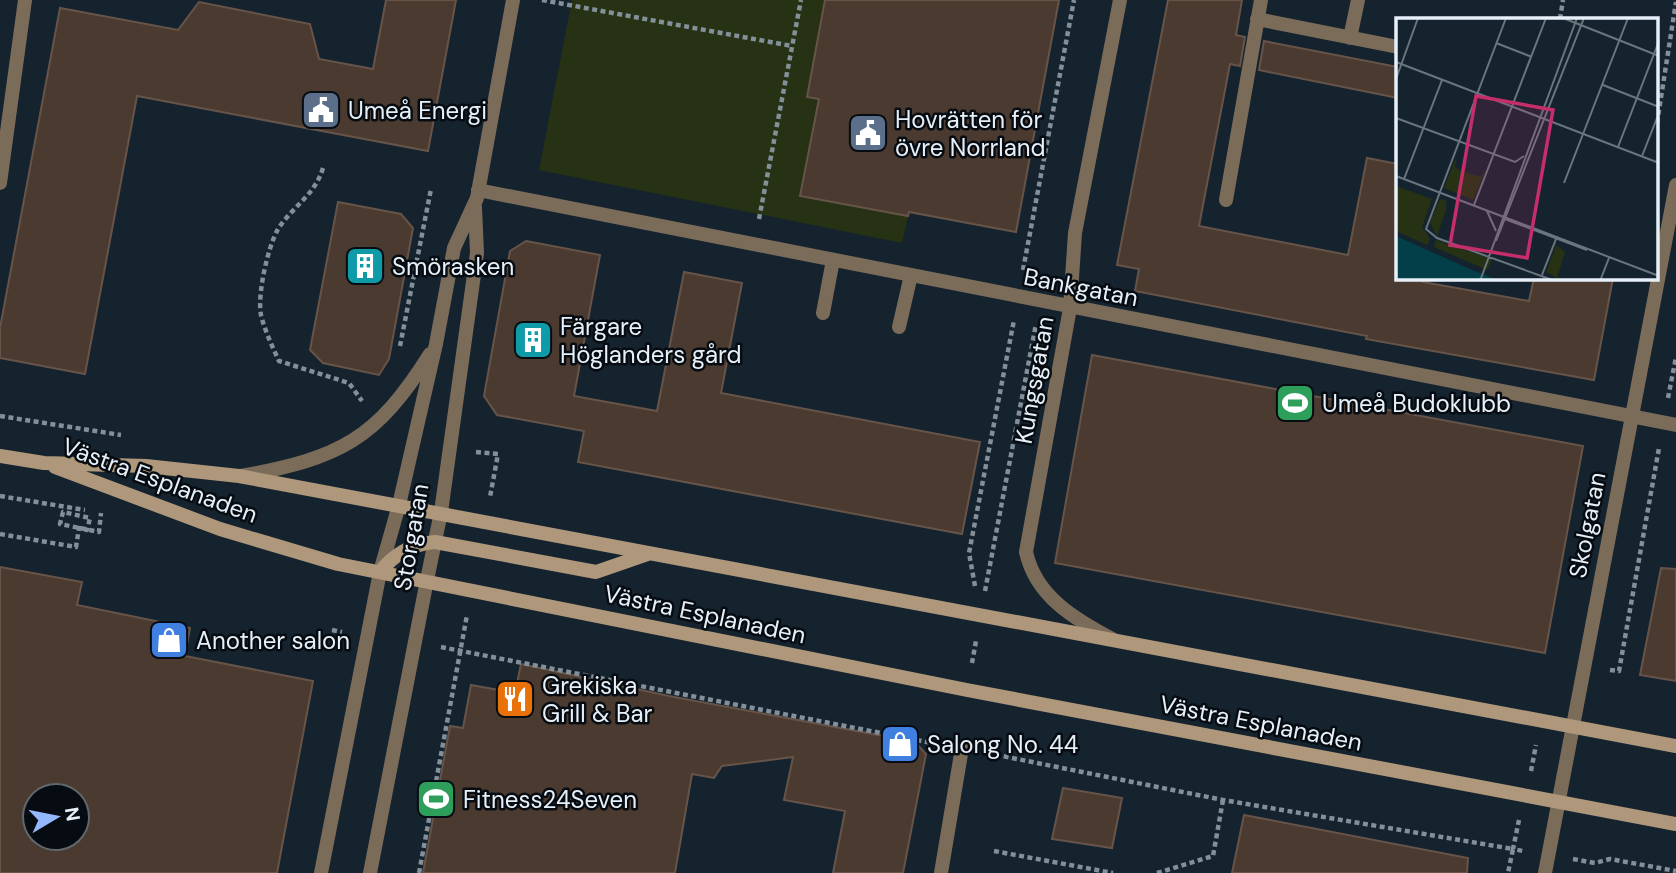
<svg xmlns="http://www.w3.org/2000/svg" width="1676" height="873" font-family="'DM Sans',sans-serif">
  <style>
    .green { fill: #263213 }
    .building { fill: #4b3a30; stroke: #675449; stroke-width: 2; fill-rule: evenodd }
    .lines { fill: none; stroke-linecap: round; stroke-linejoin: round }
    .path { stroke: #838f99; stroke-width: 4.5; stroke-dasharray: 5 3.5; stroke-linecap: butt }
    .service { stroke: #7b6c5a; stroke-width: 14 }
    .pedestrian { stroke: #7b6c5a; stroke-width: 14 }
    .minor { stroke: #7b6c5a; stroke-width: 14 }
    .tertiary { stroke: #7b6c5a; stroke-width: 14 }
    .secondary { stroke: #ae977a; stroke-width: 14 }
    .labels { text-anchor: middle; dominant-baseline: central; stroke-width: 5; stroke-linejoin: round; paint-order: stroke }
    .poi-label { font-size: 24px; fill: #e7f0f8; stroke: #060c11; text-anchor: start }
    .street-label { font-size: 24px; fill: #e7f0f8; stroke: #060c11 }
    .inset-road { fill: none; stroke: #69757f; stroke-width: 2 }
    .view { fill: #c62e6b; fill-opacity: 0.15; stroke: #c62e6b; stroke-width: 3.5 }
    .inset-edge { fill: none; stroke: #e7f0f8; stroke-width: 3.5 }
  </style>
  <rect width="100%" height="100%" fill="#15232f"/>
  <path class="green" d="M572,0H825L807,96L819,99L801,196L908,216L902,243L539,170Z"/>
  <path class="building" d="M386,0H456L428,151L137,96L85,374L0,358V328L60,8L178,30L199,2L310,24L319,59L373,69Z
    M825,0H1059L1016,232L909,212L908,216L800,196L819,99L807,97Z
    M1168,0H1242L1236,35L1245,37L1240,66L1230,64L1199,226L1348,255L1367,158L1398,164V278H1423V282L1529,301L1534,278H1613L1594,380L1366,339L1367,336L1135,291L1139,269L1117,265Z
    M1264,41L1398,67V98L1259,70Z
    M338,202L401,214L413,228L389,359L379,375L323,363L310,350Z
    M526,241L600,255L574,396L657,411L684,272L742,283L721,393L980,442L962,534L578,462L584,431L497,415L484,396L510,251Z
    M1092,355L1583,446L1545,653L1055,563Z
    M0,567L82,582L77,605L190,628L185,656L313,681L277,873H0ZM35,796H77V838H35Z
    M1661,568L1676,569V681L1640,675Z
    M521,664L669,696L915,742L926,754L903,873H833L845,811L784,800L793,757L722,766L714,778L692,774L675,873H423L450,726L463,728L471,685L515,693Z
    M1063,788L1122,798L1112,848L1052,839Z
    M1244,815L1468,858L1467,873H1232Z"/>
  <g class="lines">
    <path class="path" d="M542,0L792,46
      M1560,19L1563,0
      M1657,123L1676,2
      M323,168C315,195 293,206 278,229C268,247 257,294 261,315C265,331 272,346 279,361L349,383L362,401
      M759,219L801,0
      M1023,270L1074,0
      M400,346L431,189
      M1668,398L1676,357
      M0,416L121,435
      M476,452L498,454L490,497
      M0,496L85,510
      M0,534L76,547L79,528L87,530L90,518L63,512L60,524L99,532L101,513
      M975,586L969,553L1014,320
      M985,591L1036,324
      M332,630L342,632
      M441,647L937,744
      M972,663L976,641
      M1610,670L1619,671L1659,448
      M987,753L1223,800L1513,849L1508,873
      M1531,771L1536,745
      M1519,820L1513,849L1523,851
      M994,851L1113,873
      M1573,859L1595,863L1610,859L1676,871
      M419,873L467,615
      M1157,873L1213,856L1223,800"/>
    <path class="service" d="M1257,19L1398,47
      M1350,38L1358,0
      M1226,200L1261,0
      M823,313L833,260
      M899,327L911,275"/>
    <path class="pedestrian" d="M941,873L962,748"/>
    <path class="minor" d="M0,183L25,0
      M478,190L1676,425
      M1112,639C1074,618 1036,597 1026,552L1070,308L1075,233L1120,0
      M321,873L380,572
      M370,873L427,580
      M1545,873L1676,185"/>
    <path class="tertiary" d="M241,476C340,458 376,440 430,354
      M380,572L399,505L436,344L454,248L477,198L513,0
      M427,580L441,512L477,253L475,207"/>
    <path class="secondary" d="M0,456L44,463L146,466L239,476L1676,746
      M55,467L220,529L338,564L967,690L1676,824
      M380,572C394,554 411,544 435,542L596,572L648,554"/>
  </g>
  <defs>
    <g id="civic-square" transform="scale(2.0125)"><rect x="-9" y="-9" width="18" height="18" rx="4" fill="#5c6f8a" stroke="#060c11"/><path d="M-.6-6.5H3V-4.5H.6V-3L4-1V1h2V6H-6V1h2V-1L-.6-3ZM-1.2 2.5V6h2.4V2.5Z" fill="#fff"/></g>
    <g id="building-square" transform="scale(2.0125)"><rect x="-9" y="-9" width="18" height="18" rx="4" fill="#0f9aa8" stroke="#060c11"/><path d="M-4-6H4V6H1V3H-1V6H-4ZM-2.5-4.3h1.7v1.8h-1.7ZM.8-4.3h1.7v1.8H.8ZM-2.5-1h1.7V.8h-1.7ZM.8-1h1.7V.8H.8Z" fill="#fff"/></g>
    <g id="stadium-square" transform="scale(2.0125)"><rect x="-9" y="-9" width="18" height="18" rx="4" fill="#2e9e5b" stroke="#060c11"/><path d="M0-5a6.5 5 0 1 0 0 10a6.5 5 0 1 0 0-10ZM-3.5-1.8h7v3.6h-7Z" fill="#fff"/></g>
    <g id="shop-square" transform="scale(2.0125)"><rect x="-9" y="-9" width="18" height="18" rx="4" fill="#3f7fe0" stroke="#060c11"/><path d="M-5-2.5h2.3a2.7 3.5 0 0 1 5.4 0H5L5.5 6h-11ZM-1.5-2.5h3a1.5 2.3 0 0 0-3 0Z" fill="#fff"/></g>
    <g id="restaurant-square" transform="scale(2.0125)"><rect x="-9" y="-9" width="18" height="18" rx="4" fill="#e8710a" stroke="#060c11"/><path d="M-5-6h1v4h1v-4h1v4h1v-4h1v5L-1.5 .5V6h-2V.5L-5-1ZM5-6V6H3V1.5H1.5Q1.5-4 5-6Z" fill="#fff"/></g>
  </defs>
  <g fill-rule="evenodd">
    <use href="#civic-square" x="321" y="110"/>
    <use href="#civic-square" x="868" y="133"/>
    <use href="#building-square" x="365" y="266"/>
    <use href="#building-square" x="533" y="340"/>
    <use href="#stadium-square" x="1295" y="403"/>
    <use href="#shop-square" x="169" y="640"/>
    <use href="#restaurant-square" x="515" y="699"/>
    <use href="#shop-square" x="900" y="744"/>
    <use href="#stadium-square" x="436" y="799"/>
  </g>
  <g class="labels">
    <g class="poi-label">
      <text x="348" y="110">Umeå Energi</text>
      <text x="895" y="119">Hovrätten för<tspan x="895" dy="28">övre Norrland</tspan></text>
      <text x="392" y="266">Smörasken</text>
      <text x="560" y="326">Färgare<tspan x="560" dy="28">Höglanders gård</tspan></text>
      <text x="1322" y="403">Umeå Budoklubb</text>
      <text x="196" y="640">Another salon</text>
      <text x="542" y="685">Grekiska<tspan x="542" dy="28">Grill &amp; Bar</tspan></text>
      <text x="927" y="744">Salong No. 44</text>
      <text x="463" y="799">Fitness24Seven</text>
    </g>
    <g class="street-label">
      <text transform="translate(1081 287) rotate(11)">Bankgatan</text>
      <text transform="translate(1034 380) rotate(-80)">Kungsgatan</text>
      <text transform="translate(160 480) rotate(20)">Västra Esplanaden</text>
      <text transform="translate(1587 525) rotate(-79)">Skolgatan</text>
      <text transform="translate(411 537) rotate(-80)">Storgatan</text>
      <text transform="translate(705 614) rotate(12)">Västra Esplanaden</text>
      <text transform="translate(1261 723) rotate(11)">Västra Esplanaden</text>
    </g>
  </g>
  <g transform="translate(1396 18)">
    <rect width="262" height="262" fill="#15232f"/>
    <path d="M60,139L59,149L66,153L84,159L90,151L77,182L48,170ZM0,168L36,181L26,209L34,221L31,227L0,213ZM44,181L50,182V192L41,218L34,204ZM40,222L96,241L91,252L38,229ZM160,227L169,234L161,260L150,254Z" fill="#263213"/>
    <path d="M0,218L76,252L102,262L0,263Z" fill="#023f49"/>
    <path class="inset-road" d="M110,0L30,211L41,220L159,263M167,0L263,38M100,25L136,39M0,44L263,145M0,61L22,0M207,67L263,89M0,100L119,144L128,138M222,129L263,23M246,138L263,95M0,158L263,258M8,161L46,62M168,165L232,0M78,187L150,0M91,193L100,213M106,200L191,232M100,223L188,0M146,257L160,221M84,263L181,0M204,263L213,240"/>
    <path class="view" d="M80,78L157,92L131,240L54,227Z"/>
    <rect width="262" height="262" class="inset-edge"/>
  </g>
  <g transform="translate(56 817) rotate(80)"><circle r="33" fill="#060c11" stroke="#60676d" stroke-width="2"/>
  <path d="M0-5L12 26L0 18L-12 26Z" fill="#94b7fd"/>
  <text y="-10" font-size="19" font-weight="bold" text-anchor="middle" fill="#e7f0f8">N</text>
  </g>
</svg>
